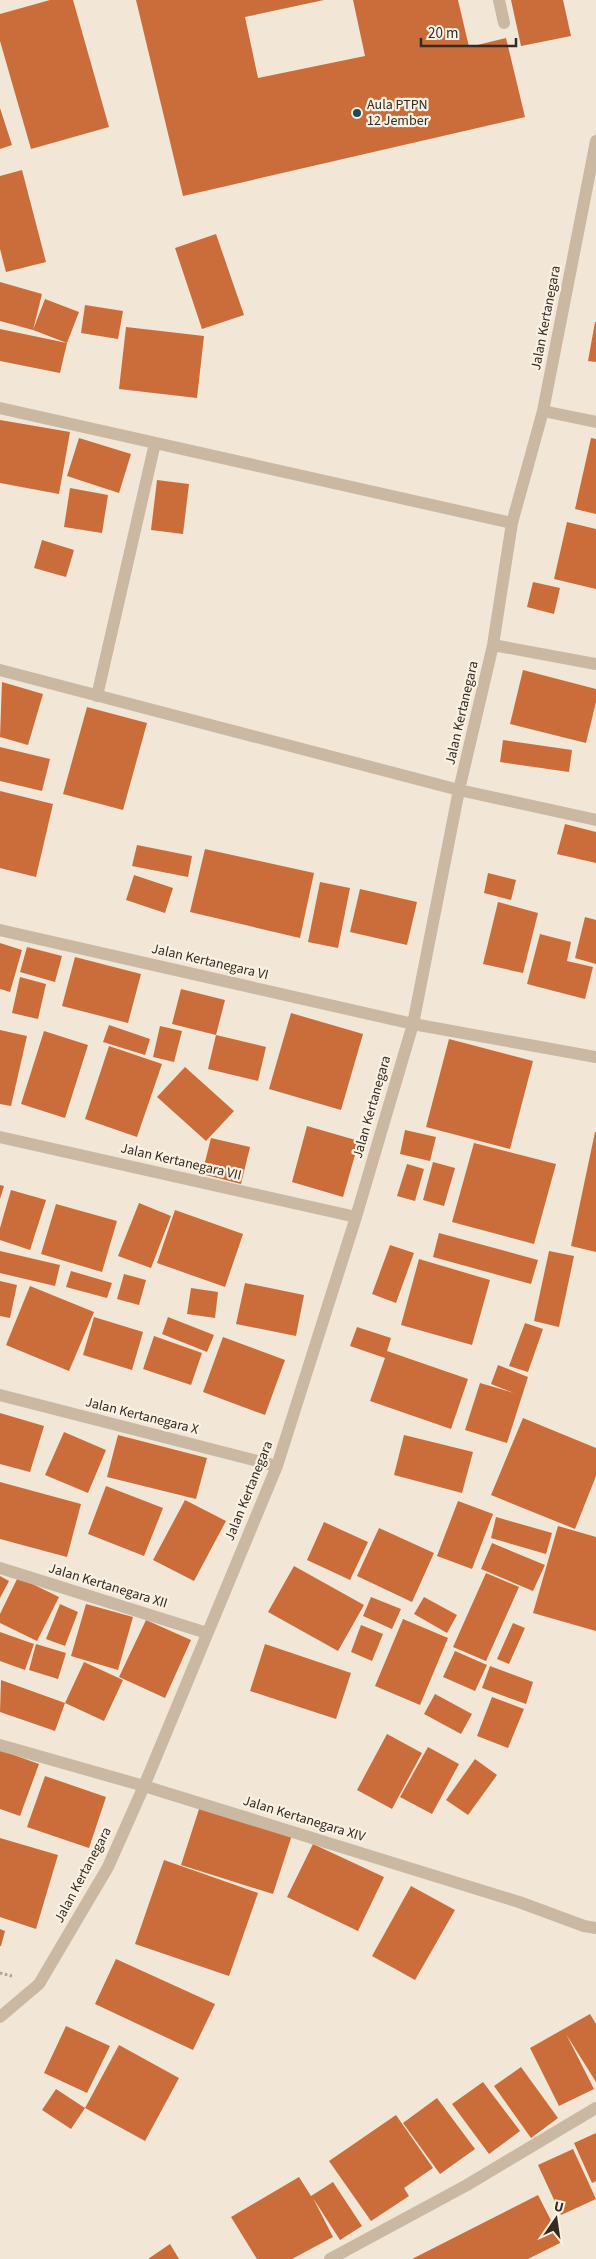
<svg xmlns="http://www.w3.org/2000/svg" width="596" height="2259" font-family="'Source Sans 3',sans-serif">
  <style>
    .building { fill: #cb6d3a }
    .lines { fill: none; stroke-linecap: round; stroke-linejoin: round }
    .path { stroke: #b5a28c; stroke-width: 3; stroke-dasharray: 2.5 2.5; stroke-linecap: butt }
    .service { stroke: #cab8a2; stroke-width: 12 }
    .minor { stroke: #cab8a2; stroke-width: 12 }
    .poi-dot { fill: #194c56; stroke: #f9f1e2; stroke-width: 2 }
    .labels { text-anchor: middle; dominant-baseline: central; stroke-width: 4.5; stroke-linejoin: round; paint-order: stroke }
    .poi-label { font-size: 14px; fill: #342b24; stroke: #f9f1e2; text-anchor: start }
    .street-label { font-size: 14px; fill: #342b24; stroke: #f9f1e2 }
  </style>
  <rect width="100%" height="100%" fill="#f2e7d6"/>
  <path class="building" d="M50,0H73L109,127L31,149L0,41V14Z
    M136,0H324L245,17L258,78L365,56L353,0H458L469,47L506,38L525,117L183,196Z
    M511,0H563L571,36L521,46Z
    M0,108L12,145L0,149Z
    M22,170L46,262L6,272L0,249V176Z
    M216,234L244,315L202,329L175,248Z
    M0,282L42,294L33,330L0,321Z
    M45,299L79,312L67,343L60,373L0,361V329L67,343L33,330Z
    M85,305L123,311L118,339L81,333Z
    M595,322H596V362L588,361Z
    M126,327L204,336L197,398L119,389Z
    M0,420L70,432L59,494L0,483Z
    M79,438L131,454L119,493L67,476Z
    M591,438L596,439V514L575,509Z
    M157,480L189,484L183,534L151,530Z
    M70,488L108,495L102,533L64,527Z
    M567,522L596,529V589L554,579Z
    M42,540L74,550L66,577L34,568Z
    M533,582L560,588L554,614L527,607Z
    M523,670L596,689V702L586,743L510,724Z
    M2,682L43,694L28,745L0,737Z
    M87,707L147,723L123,810L63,794Z
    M503,740L572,750L569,772L500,762Z
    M0,747L50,759L42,791L0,781Z
    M0,791L53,804L36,877L0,868Z
    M565,824L596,832V863L557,854Z
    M137,845L192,856L188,877L132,866Z
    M205,849L314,873L300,938L190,912Z
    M488,873L516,880L511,900L484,893Z
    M134,875L173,888L165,913L126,900Z
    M320,882L350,888L338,948L308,942Z
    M360,889L417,902L407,945L350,932Z
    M498,902L538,913L523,973L483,964Z
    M585,917L596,920V964L575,958Z
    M540,934L571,942L567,961L593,967L585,999L527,984Z
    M0,943L22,950L10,992L0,989Z
    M27,947L62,956L55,982L20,972Z
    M75,957L141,974L128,1023L62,1006Z
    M20,977L46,984L38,1019L12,1013Z
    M181,989L225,1000L216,1035L266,1047L258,1081L208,1069L216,1035L172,1024Z
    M291,1013L363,1034L341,1110L269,1089Z
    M109,1025L150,1039L145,1055L103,1042Z
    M160,1026L182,1031L174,1062L153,1057Z
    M0,1030L27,1036L11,1106L0,1104Z
    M44,1031L88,1045L65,1118L21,1104Z
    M449,1039L533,1061L510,1149L426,1127Z
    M109,1046L162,1064L137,1137L85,1119Z
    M185,1067L234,1111L206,1141L157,1097Z
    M307,1126L359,1141L343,1197L292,1182Z
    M405,1130L436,1137L430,1161L400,1154Z
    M595,1132H596V1252L571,1246Z
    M211,1138L250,1147L241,1184L202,1174Z
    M474,1143L556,1164L534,1244L452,1222Z
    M433,1162L455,1168L444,1206L423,1200Z
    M407,1164L424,1169L415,1201L397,1196Z
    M0,1185L4,1186L0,1199Z
    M11,1190L46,1200L30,1250L0,1240V1228Z
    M139,1203L171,1216L151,1268L118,1256Z
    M56,1204L117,1221L102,1272L41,1254Z
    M175,1210L243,1234L225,1287L157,1263Z
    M439,1233L538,1260L531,1284L433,1257Z
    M390,1245L414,1253L396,1303L372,1294Z
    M0,1251L60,1265L55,1286L0,1273Z
    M549,1251L574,1256L559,1327L534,1321Z
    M419,1259L490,1280L472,1345L401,1325Z
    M71,1271L112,1283L107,1298L66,1287Z
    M124,1274L146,1280L139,1305L117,1299Z
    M0,1281L17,1285L10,1318L0,1316Z
    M245,1283L304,1295L296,1336L236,1324Z
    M30,1286L94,1312L69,1371L6,1345Z
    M191,1288L218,1292L215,1318L187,1314Z
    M94,1317L143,1332L132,1370L83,1355Z
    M168,1317L214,1335L207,1352L162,1334Z
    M525,1323L543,1329L528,1372L509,1366Z
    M357,1327L391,1338L387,1351L468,1379L451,1429L370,1401L385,1358L350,1346Z
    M154,1336L202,1353L191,1385L143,1369Z
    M223,1337L285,1360L265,1415L203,1392Z
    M498,1365L528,1377L507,1443L465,1430L480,1383L514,1393L491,1384Z
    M0,1413L44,1426L30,1472L0,1464Z
    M523,1418L596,1448V1476L575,1529L491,1495Z
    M64,1432L106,1450L88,1493L45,1475Z
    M118,1435L207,1458L196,1499L107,1477Z
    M404,1435L473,1452L462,1493L394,1475Z
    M0,1482L81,1504L67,1557L0,1539Z
    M106,1486L163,1508L144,1556L88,1534Z
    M185,1500L226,1521L194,1581L153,1560Z
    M458,1501L493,1514L472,1569L437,1556Z
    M496,1517L552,1533L546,1554L491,1538Z
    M324,1522L368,1542L350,1580L307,1560Z
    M558,1526L596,1537V1631L533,1613Z
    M379,1528L434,1553L412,1602L357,1576Z
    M492,1543L545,1565L533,1591L481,1569Z
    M294,1566L364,1605L338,1651L268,1612Z
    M486,1573L519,1587L486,1661L453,1647Z
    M0,1576L9,1581L0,1598Z
    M18,1577L59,1597L37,1641L0,1623V1614Z
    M371,1597L401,1609L392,1629L363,1616Z
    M424,1597L457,1615L447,1633L414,1614Z
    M60,1604L78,1612L65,1646L46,1639Z
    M86,1604L133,1617L118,1670L71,1656Z
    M403,1619L448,1638L420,1705L375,1686Z
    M146,1620L191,1640L165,1698L119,1677Z
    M513,1623L525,1628L509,1664L497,1659Z
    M361,1625L383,1634L372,1661L351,1652Z
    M0,1632L34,1644L25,1670L0,1661Z
    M36,1644L66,1653L58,1679L29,1670Z
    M265,1644L351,1673L336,1719L250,1691Z
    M455,1651L487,1665L475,1691L443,1677Z
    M84,1662L123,1680L104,1721L65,1703Z
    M490,1666L533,1682L526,1704L482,1688Z
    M1,1680L65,1703L55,1731L0,1712Z
    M435,1694L472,1714L461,1734L424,1714Z
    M492,1697L524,1709L508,1748L477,1736Z
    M387,1734L422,1753L392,1809L357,1790Z
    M428,1747L459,1764L432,1814L400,1797Z
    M0,1750L39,1764L20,1816L0,1809Z
    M475,1759L497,1775L468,1815L446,1800Z
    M45,1776L106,1797L89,1848L27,1827Z
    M200,1806L292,1835L273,1894L181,1865Z
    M0,1838L58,1855L36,1929L0,1917Z
    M313,1844L384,1877L358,1931L287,1897Z
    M164,1860L258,1893L229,1976L135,1944Z
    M411,1886L455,1910L415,1980L372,1956Z
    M0,1929L5,1931L1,1946H0Z
    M116,1959L215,2004L193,2050L95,2004Z
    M590,2014L596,2024V2082L566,2034L594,2089L559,2106L530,2048Z
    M66,2026L110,2046L87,2093L44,2073Z
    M119,2045L179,2078L145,2141L85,2108L71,2129L42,2110L56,2089L85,2108Z
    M521,2067L558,2118L531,2138L494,2086Z
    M483,2082L520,2131L489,2154L452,2104Z
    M437,2098L475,2149L440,2174L403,2123Z
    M396,2115L433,2168L404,2188L409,2196L371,2221L329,2161Z
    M596,2133V2181L592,2183L574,2143Z
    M573,2149L596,2199L561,2215L538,2165Z
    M299,2177L311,2196L333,2182L362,2226L340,2240L313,2198L333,2237L292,2259H257L231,2217Z
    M538,2195L562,2242L528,2259H412Z
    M170,2244L179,2259H148Z"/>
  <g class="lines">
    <path class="path" d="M0,1973L12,1976"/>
    <path class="service" d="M499,0L504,23"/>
    <path class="minor" d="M0,408L512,523
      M543,411L596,422
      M493,645L596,664
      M0,670L459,790L596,820
      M97,696L155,443
      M0,930L413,1024L596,1057
      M0,1137L356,1217
      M0,1395L277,1466
      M0,1568L207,1633
      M0,1745L144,1786L519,1902L584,1926L596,1928
      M0,2017L39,1984L108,1867L144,1786L277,1466L356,1217L413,1024L459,790L493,645L512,523L543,411L596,141
      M330,2259L467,2185L596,2108"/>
  </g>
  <circle class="poi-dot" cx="357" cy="113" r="5"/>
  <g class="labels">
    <g class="poi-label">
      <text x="367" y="105">Aula PTPN<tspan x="367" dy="16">12 Jember</tspan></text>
    </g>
    <g class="street-label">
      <text transform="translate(546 318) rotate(-79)">Jalan Kertanegara</text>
      <text transform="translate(462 713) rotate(-77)">Jalan Kertanegara</text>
      <text transform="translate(210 962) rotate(13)">Jalan Kertanegara VI</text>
      <text transform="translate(372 1107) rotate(-74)">Jalan Kertanegara</text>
      <text transform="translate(181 1162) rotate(13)">Jalan Kertanegara VII</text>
      <text transform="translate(142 1416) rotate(14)">Jalan Kertanegara X</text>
      <text transform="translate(249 1491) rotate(-68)">Jalan Kertanegara</text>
      <text transform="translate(108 1586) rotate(17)">Jalan Kertanegara XII</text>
      <text transform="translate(304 1819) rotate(17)">Jalan Kertanegara XIV</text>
      <text transform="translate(83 1875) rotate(-62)">Jalan Kertanegara</text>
    </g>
  </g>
  <g transform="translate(556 2219) rotate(13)" stroke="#f9f1e2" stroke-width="4" paint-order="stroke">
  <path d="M0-4L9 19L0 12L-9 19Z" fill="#342b24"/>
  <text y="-8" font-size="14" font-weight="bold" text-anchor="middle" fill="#342b24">U</text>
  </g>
  <path d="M421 38v8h95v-8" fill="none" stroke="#342b24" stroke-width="2.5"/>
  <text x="428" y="38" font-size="15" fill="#342b24" stroke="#f9f1e2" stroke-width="4" paint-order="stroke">20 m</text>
</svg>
